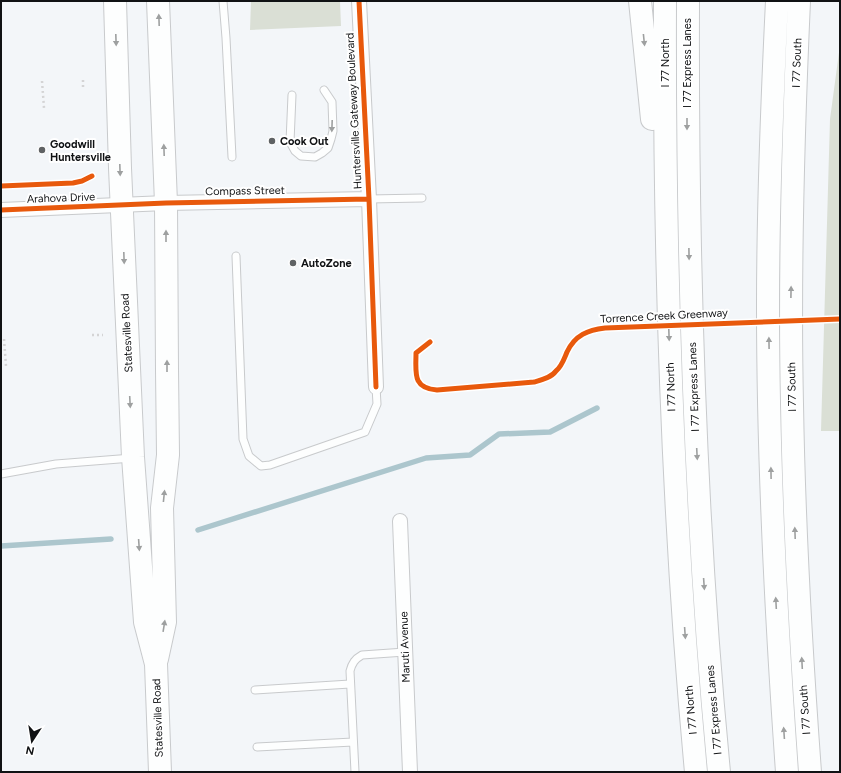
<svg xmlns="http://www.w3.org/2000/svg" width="841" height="773" font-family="Figtree,sans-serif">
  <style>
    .green { fill: #dadfd5 }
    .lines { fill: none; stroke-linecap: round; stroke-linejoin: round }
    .stream { stroke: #acc6cd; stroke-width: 5.5 }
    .lane-casing { stroke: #c8cacc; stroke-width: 9 }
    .street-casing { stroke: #c8cacc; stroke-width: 16 }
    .primary-casing { stroke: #c8cacc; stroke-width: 24 }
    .highway-casing { stroke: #c8cacc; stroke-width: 24 }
    .path { stroke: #d4d4d5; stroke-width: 2.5; stroke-dasharray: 2 3; stroke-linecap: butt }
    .lane { stroke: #fdfefe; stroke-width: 7 }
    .street { stroke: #fdfefe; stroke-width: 14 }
    .primary { stroke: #fdfefe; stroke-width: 22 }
    .highway { stroke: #fdfefe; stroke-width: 22 }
    .cycleway-casing { stroke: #fff; stroke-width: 8 }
    .cycleway { stroke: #e8590c; stroke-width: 5 }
    .oneway { fill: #9ea0a0 }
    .poi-dot { fill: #5f6264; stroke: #fff; stroke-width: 1.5 }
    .labels { text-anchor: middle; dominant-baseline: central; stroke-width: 4; stroke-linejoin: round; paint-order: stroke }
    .street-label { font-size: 11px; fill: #101214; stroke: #fff }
    .poi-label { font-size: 11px; font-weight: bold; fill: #101214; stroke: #fff; text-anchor: start }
  </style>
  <rect width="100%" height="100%" fill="#f3f6f9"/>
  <path class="green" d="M251,1H340L341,26L250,30Z
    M840,45V431H821L830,119Z"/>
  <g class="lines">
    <path class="stream" d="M198,530L426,458L470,455L499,434L550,432L597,408
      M1,546L111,539"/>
    <g class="lane-casing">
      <path id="lane" d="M223,1L226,38L232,157
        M292,95L290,142L295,151L301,156L315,157L322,153L328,148L331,139L333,131L332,102L324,90
        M369,199L422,198
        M236,256L243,439L249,456L261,466L270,465L365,432L377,404L376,387
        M1,474L56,464L132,458
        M255,690L350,684
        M257,747L353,742
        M355,772L350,671C352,663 355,659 362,655L405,652"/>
    </g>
    <g class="street-casing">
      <path id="street" d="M359,1L369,199L376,387
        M1,210L166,203L369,199
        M400,521L410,772"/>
    </g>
    <g class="primary-casing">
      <path id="primary" d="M115,1L120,168L133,457L145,622L156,664L160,772
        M157,659L165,622L162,508L168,455L167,370L166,203L158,1"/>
    </g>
    <g class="highway-casing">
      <path id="highway" d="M640,1L652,119
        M665,1C664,258 672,516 696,772
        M688,1C687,258 694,516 719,772
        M777,1C772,103 768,205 768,307C768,462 776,617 787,772
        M799,1C793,135 789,270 792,404C794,527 801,650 810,772"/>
    </g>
    <path class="path" d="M83,80V87
      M42,81L44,108
      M84,142H92
      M92,335H103
      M4,339L6,366"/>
    <use href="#lane" class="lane"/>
    <use href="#street" class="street"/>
    <use href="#primary" class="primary"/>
    <use href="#highway" class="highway"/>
    <g class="cycleway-casing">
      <path id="cycleway" d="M359,1L369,199L376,387
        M1,186L73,183L82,181L92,176
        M1,210L166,203L369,199
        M430,342L416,353C416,373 412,388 437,390L534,382C541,380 551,378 556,371C562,366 564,359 567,352C575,335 588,330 605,328L840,319"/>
    </g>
    <use href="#cycleway" class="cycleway"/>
  </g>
  <defs><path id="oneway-solid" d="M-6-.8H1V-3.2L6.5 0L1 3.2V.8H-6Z"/></defs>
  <g class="oneway">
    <use href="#oneway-solid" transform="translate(159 20) rotate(-92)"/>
    <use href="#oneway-solid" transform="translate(116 40) rotate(88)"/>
    <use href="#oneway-solid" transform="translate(644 40) rotate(84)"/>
    <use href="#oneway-solid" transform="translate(687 124) rotate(90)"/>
    <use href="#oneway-solid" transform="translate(332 126) rotate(92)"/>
    <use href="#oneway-solid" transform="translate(164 150) rotate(-92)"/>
    <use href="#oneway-solid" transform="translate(120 170) rotate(88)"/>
    <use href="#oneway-solid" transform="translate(166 236) rotate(-90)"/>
    <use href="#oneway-solid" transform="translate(689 254) rotate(89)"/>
    <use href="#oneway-solid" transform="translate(124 258) rotate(88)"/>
    <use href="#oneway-solid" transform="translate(791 292) rotate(-89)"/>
    <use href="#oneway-solid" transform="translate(669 335) rotate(88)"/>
    <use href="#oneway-solid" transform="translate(769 343) rotate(-91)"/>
    <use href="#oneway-solid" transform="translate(167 366) rotate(-90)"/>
    <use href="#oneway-solid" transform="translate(130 402) rotate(87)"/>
    <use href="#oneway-solid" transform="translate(697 454) rotate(87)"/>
    <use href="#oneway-solid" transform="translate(771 473) rotate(-91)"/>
    <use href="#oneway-solid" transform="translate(164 496) rotate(-84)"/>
    <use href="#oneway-solid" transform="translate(795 533) rotate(-92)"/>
    <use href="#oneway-solid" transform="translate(139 545) rotate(86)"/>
    <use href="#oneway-solid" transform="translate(704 584) rotate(86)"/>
    <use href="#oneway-solid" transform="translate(776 603) rotate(-93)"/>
    <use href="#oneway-solid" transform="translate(164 626) rotate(-81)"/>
    <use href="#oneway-solid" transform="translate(685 633) rotate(86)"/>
    <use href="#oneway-solid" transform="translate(802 663) rotate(-93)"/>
    <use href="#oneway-solid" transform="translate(784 733) rotate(-94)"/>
  </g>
  <g class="poi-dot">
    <circle cx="272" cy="141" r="4"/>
    <circle cx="42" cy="150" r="4"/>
    <circle cx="293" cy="263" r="4"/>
  </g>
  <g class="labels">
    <g class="street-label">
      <text transform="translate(665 63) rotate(-90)">I 77 North</text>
      <text transform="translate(687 63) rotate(-90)">I 77 Express Lanes</text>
      <text transform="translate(797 63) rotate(-88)">I 77 South</text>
      <text transform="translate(354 111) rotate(-93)">Huntersville Gateway Boulevard</text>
      <text transform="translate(245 191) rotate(-1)">Compass Street</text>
      <text transform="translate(61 198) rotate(-2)">Arahova Drive</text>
      <text transform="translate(664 316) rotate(-3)">Torrence Creek Greenway</text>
      <text transform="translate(127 333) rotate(-93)">Statesville Road</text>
      <text transform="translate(671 387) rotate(-92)">I 77 North</text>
      <text transform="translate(694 387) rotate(-92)">I 77 Express Lanes</text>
      <text transform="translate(792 387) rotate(-91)">I 77 South</text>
      <text transform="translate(405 647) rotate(-92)">Maruti Avenue</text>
      <text transform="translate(691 710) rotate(-95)">I 77 North</text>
      <text transform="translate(714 710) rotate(-95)">I 77 Express Lanes</text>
      <text transform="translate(805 710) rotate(-94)">I 77 South</text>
      <text transform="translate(158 718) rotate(-92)">Statesville Road</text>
    </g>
    <g class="poi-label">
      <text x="280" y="141">Cook Out</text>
      <text x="50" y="144">Goodwill<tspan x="50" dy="13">Huntersville</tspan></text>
      <text x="301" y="263">AutoZone</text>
    </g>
  </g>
  <rect width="841" height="773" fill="none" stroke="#101214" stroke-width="4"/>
  <g transform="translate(32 741) rotate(192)" stroke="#ffffff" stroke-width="3" paint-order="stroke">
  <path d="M0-3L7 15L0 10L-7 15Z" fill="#101214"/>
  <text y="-6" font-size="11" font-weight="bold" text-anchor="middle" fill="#101214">N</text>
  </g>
</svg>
